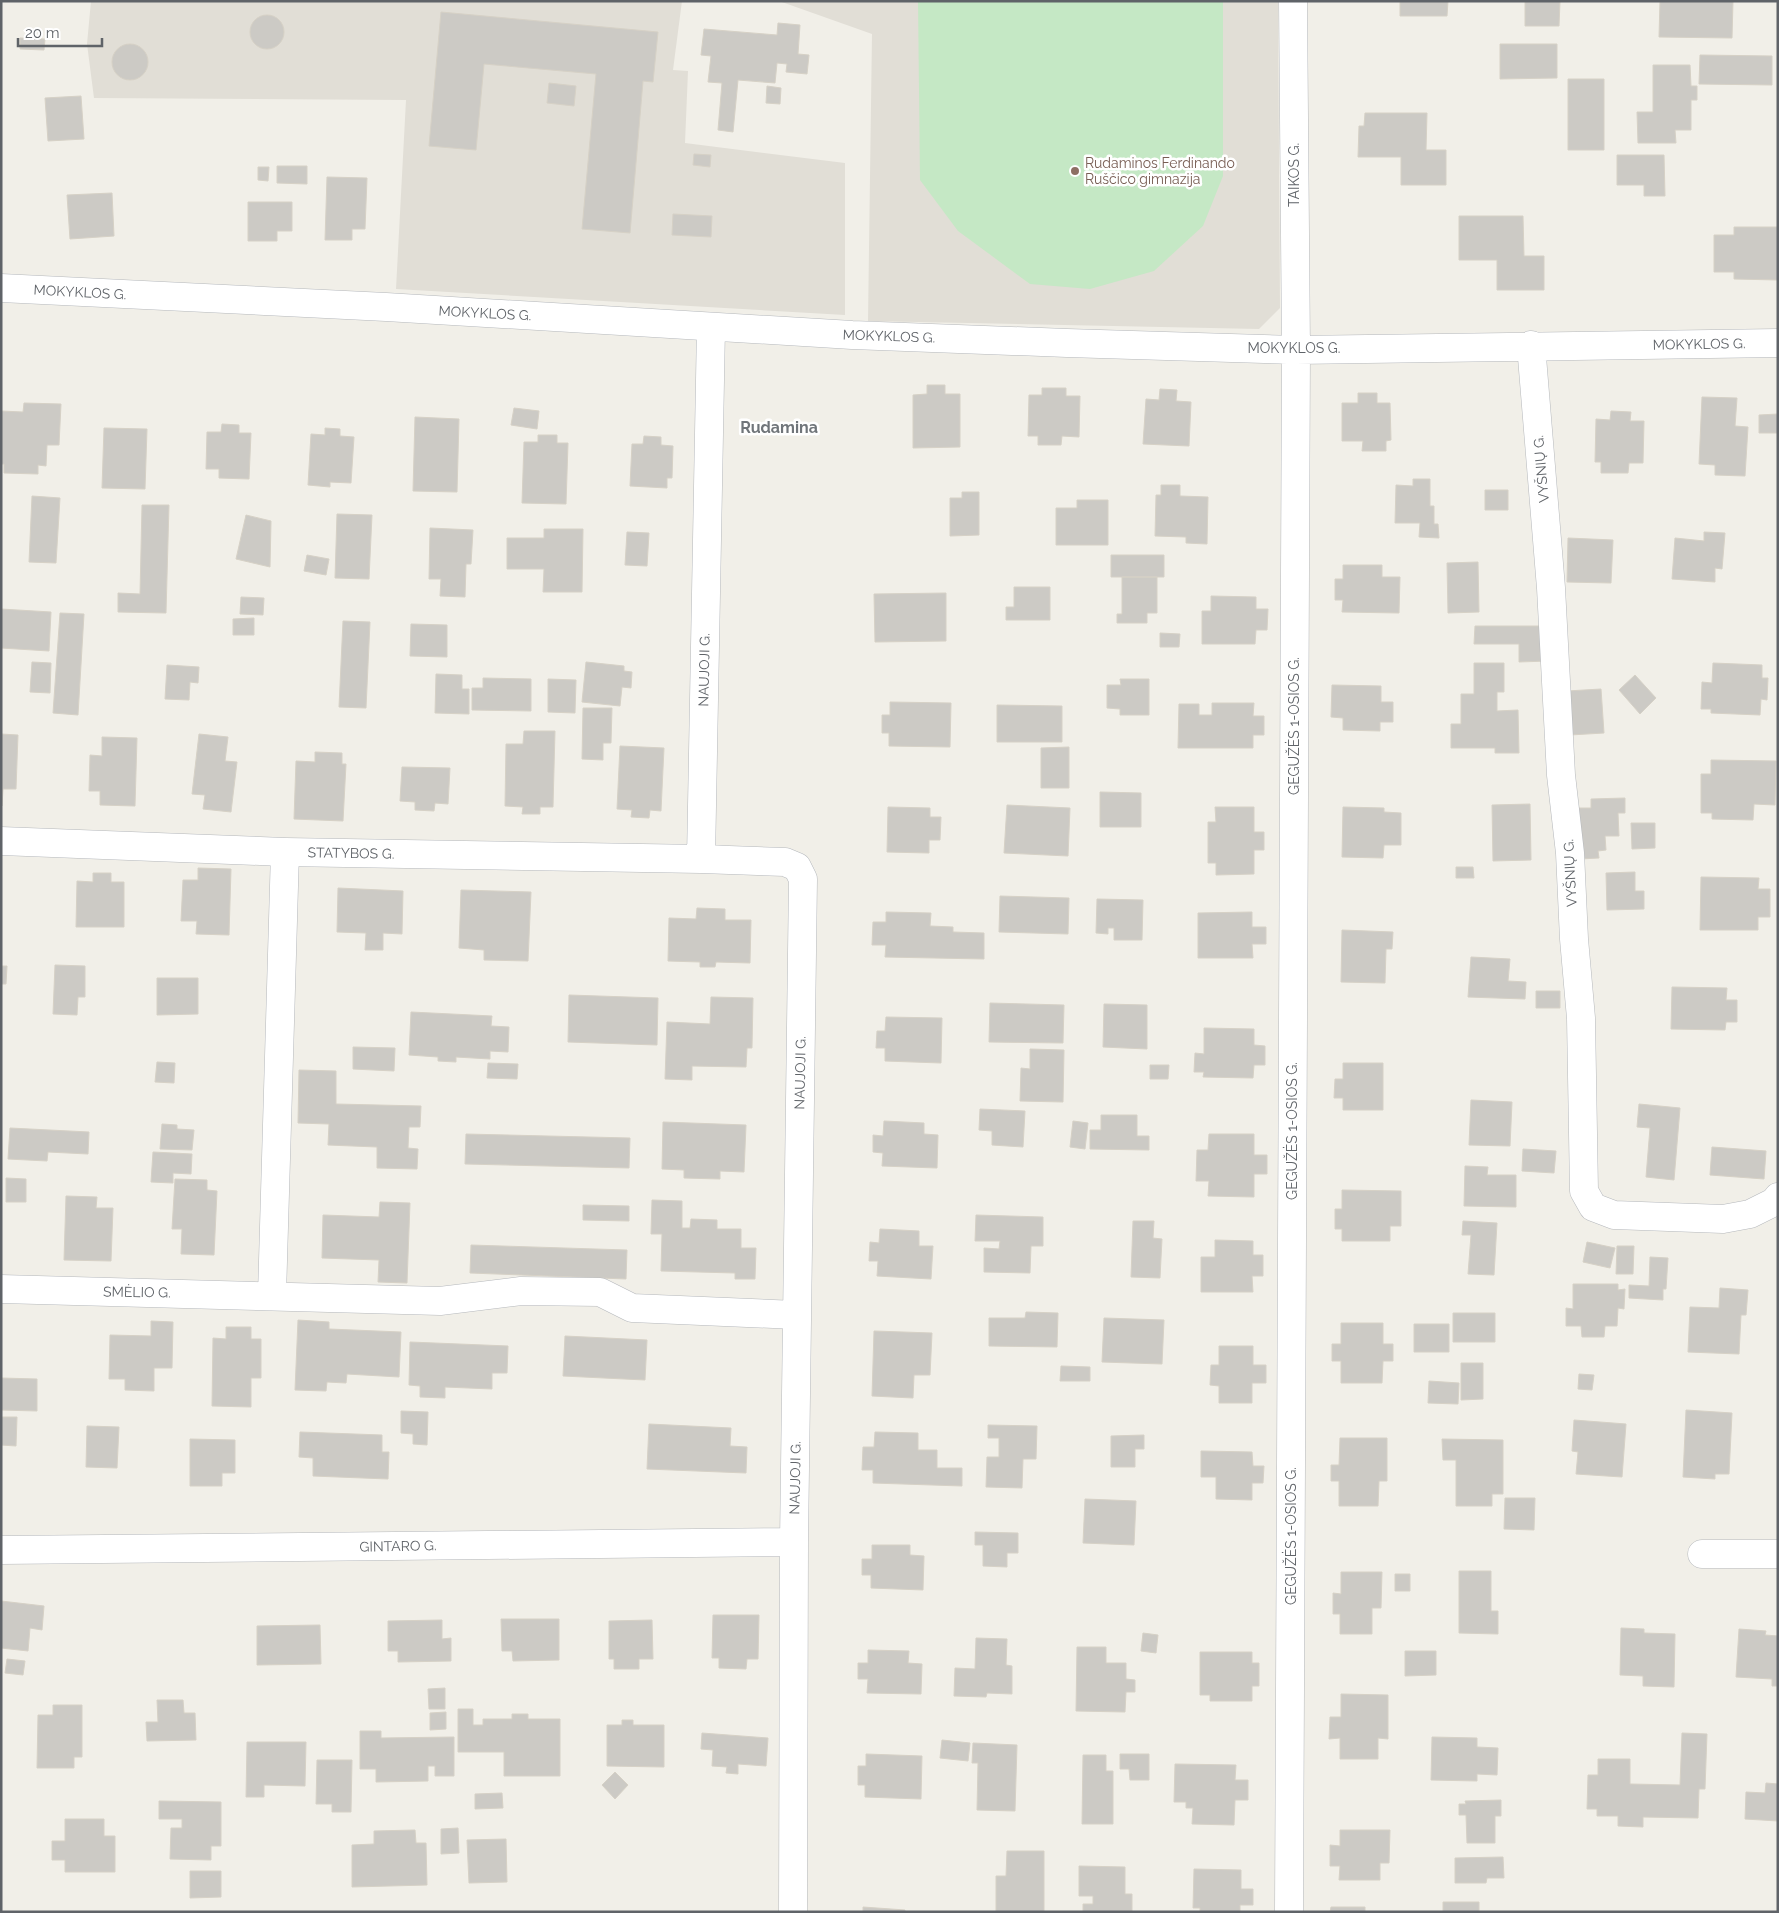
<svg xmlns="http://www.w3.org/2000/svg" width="1779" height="1913" font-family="Raleway,sans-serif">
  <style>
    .education { fill: #e1ded6 }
    .green { fill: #c5e8c5 }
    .building { fill: #cccac5; stroke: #d6d1c6 }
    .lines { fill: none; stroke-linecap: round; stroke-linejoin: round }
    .minor-casing { stroke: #b5b8bc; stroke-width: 29 }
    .minor { stroke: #fff; stroke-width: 28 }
    .education-dot { fill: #8d6e63; stroke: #fff; stroke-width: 2 }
    .labels { text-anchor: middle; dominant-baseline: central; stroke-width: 5; stroke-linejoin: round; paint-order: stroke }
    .education-label { font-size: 14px; fill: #785e54; stroke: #fff; text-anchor: start }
    .street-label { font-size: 14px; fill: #5f6368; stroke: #fff }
    .quarter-label { font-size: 16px; font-weight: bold; fill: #70757a; stroke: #fff }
  </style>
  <rect width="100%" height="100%" fill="#f1efe8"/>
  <path class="education" d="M91,1H682L673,70L688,71L685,143L845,163V315L396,289L406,100L94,98L87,44Z
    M779,1H1278L1280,308L1259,329L868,321L872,34Z"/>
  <path class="green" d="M918,1H1223V176L1203,226L1154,271L1090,289L1030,284L958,231L920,180Z"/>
  <path class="building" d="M1400,1H1448L1447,16H1400Z
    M1525,1H1560L1559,26H1525Z
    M1660,1H1733L1732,38L1659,37Z
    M441,12L658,32L653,82L643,81L630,233L582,229L596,74L484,64L476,150L429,146Z
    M250 32a17 17 0 1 1 34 0a17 17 0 1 1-34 0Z
    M778,23L800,25L798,54L809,55L807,74L786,72L787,64L777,63L775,83L738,80L733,132L718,130L722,83L708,82L711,56L701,55L704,29L777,35Z
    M20,38L45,39L44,50L20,49Z
    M1500,44H1557V78L1500,79Z
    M112 62a18 18 0 1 1 36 0a18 18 0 1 1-36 0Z
    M1700,55L1772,56V85L1699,84Z
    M1653,65H1690L1691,86H1697V100H1691V130H1675L1676,143H1638L1637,112H1653Z
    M1568,79H1604V150H1568Z
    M549,83L576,86L574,106L547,103Z
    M767,86L781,88L780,104L766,103Z
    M81,96L84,139L48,141L45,98Z
    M1365,113H1427L1426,150H1446V185H1401V157H1358L1359,126H1364Z
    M694,154L711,155L710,167L693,165Z
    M1617,155H1664L1665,196H1644V185H1617Z
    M277,166H307V184L277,183Z
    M258,167H269L268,181L258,180Z
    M327,177L367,178L365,229H352V240H325Z
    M112,193L114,236L70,239L67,195Z
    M248,202H292V231H277V241H248Z
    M673,214L712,216L711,237L672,235Z
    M1459,216H1523L1524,256H1544V290H1497V260H1459Z
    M1734,227H1778V280L1734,279V272H1714V235H1734Z
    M927,385H945V394H960V447L913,448V395L927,394Z
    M1042,388H1066V396H1080L1079,437L1062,436L1061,445H1038V436H1028L1029,395H1042Z
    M1160,389L1177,390L1176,401L1191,402L1189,446L1143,444L1146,399L1159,400Z
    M1358,393H1377V403H1390L1391,440L1386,441V451H1362L1363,441H1342V403H1358Z
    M1702,397L1737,398L1735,426L1748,427L1745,476L1715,475V465L1699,464Z
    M24,403L61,404L59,445H47L46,466L38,465V474L4,473V464H1V411L23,412Z
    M514,408L539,411L537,429L511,425Z
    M1611,411L1631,412L1630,421H1644L1643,463H1629L1628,473H1601V462H1595L1596,419L1610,420Z
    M1778,414V433H1759V415Z
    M415,417L459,419L457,492L413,491Z
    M222,424L239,425V433H251L249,479L219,478V469H206L207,432H221Z
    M104,428L147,429L145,489L102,488Z
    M325,428L340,429V436L354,437L351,483L330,482V487L308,485L311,434L325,435Z
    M538,435H557V443H568L566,504L522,503L524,442H538Z
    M644,436L661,437V445L673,446L672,478H667V488L630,486L632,444H643Z
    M1413,479H1430V506H1434V524H1438L1439,538L1419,537L1420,523H1395L1396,485L1413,486Z
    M1161,485H1180V496L1208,497L1207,544L1186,543V537L1155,536L1156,495H1161Z
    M1485,490H1508V510H1485Z
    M962,492H979V535L950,536V498H962Z
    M32,496L60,498L56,563L29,562Z
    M1077,500H1108V545H1056V508H1077Z
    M142,505H169L166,613L118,612V593L140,594Z
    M337,514L372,515L369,579L335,578Z
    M246,515L271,521L270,567L236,559Z
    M430,528L473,530L471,564H466L465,597L440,596L441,579H429Z
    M544,529H583L582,592H543L544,569H507V538H544Z
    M627,532L649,533L647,566L625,565Z
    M1704,532L1725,533L1722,569L1715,568V582L1672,579L1675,538L1704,541Z
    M1568,538L1613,540L1611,583L1567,582Z
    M307,555L329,559L326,575L304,571Z
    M1111,555H1164V577H1111Z
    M1478,562L1479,612L1448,613L1447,563Z
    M1343,565H1382V577H1400L1399,613L1342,612L1343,600H1335V579H1343Z
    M1122,577H1157V613H1147V623H1117V614H1122Z
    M1014,587H1050V620H1006V607H1014Z
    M946,593V641L875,642L874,594Z
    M1211,596L1256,597V609H1268L1267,630H1256L1255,644H1202V611H1211Z
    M241,597L264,598L263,615L240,614Z
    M1,609L51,612L49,651L1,648Z
    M60,613L84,614L78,715L53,713Z
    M254,618V635H233V619Z
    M343,621L370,622L366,708L339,707Z
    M411,624L447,625V657L410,656Z
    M1475,626H1548V661L1519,662V644H1474Z
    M1160,633L1180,634L1179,647H1160Z
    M32,662L51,663L50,693L30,692Z
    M586,662L624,666V671L632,672L631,688L622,687L620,706L582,702Z
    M1474,663H1504V692H1497V711L1518,710L1519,753H1495V748H1451V724H1461V694H1474Z
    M1713,663L1762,665V678H1768L1767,700L1761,699L1760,715L1711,713V709H1701L1702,682L1712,683Z
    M167,665L199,667L198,683L190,682L189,700L165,699Z
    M436,674L462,675V689H469V714L435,713Z
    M1635,675L1656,698L1640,714L1619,690Z
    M483,678L531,679V711L472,710V688H483Z
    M548,679L576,680L575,713L548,712Z
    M1120,679H1149V715H1120V709L1107,708V685H1121Z
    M1332,685L1381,686V702H1393V722H1380V731L1343,730V718L1331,717Z
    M1601,689L1604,733L1570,735L1567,691Z
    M890,702L951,703L950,747L889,746V733H882V715H890Z
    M1212,703H1254L1253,716H1264V735H1253V748H1178L1179,704H1199V715H1212Z
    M997,705L1062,706V742H997Z
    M583,708H612L611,743H603V760L582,759Z
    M524,731H555L553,807H540V814H522L523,807L505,806L506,744H523Z
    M1,734L18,735L16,789H3L2,806Z
    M199,734L228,737L225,761L237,762L231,812L203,809L205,795L192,794Z
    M102,737L137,738L135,806L100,805V791H89L90,755L102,756Z
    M620,746L664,748L661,811L650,810L649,818L631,817L632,810L617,809Z
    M1069,747V788H1041V748Z
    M315,752L342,753V764H346L343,821L294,819L296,761L315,762Z
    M1711,760L1776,761L1775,805L1754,804L1753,820L1712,819V813H1701V774H1711Z
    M402,767L450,768L448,804L435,803L434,811L415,810V802L400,801Z
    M1100,792L1141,793V827H1100Z
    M1625,798V813H1618L1619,836H1605L1606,850L1598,851L1599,858L1580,859L1577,808H1591V799Z
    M1530,804L1531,860L1493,861L1492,805Z
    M1007,805L1070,808L1068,856L1004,853Z
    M888,807L930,808V817H941L940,840H929V853L887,852Z
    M1215,807H1254V832H1264V850H1254V874L1216,875V863H1208V822H1216Z
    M1343,807L1384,808V812L1401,813V845H1384L1383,858L1342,857Z
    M1631,823H1655V848L1632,849Z
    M1456,867H1473L1474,878H1456Z
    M198,868L231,869L229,935L196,934L197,921H181L183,880H198Z
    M1635,872V891H1644V909L1607,910L1606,873Z
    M93,873H111V882H124V927H76L77,881L93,882Z
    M1701,877L1759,878L1758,889H1770V917H1758V930H1700Z
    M338,888L403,891L402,934L383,933V950H365L366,933L337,932Z
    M461,890L531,892L528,961L484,960V950L459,948Z
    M1000,896L1069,898L1068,934L999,932Z
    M1097,899L1143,900L1142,940H1114V928H1108V934L1096,933Z
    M697,908L725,909V920H751L750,963L716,962L715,967H700V962L668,961L669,918L696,919Z
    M886,912L931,913L930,926L953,927V932L984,933V959L885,957L886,945H872L873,922H886Z
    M1252,912V927H1266V944H1252L1253,958H1198V913Z
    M1342,930L1393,932L1392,949H1386L1385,983L1341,982Z
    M1471,957L1510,959L1508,981L1526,982L1525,999L1468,997Z
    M55,965L85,966V997H78L77,1015L53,1014Z
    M1,966H7L6,984H1Z
    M157,978H198V1014L157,1015Z
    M1672,987L1727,988L1726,1000H1737V1022H1726L1725,1030L1671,1029Z
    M1536,991H1560V1008H1536Z
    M569,995L658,998L657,1045L568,1042Z
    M711,997L753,998L752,1048H747L746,1067L692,1066V1080L665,1079L667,1022L710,1024Z
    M990,1003L1064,1005L1063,1043L989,1042Z
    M1104,1004L1147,1005V1049L1103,1047Z
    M411,1012L492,1016L491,1026L509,1027L508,1052L490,1051V1059L456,1057V1062L438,1061V1057L409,1055Z
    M886,1017L942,1018L941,1063L885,1061V1048H876L877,1031H885Z
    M1204,1028L1254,1029V1045L1265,1046V1065H1254L1253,1078L1203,1077L1204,1072H1194L1195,1053L1204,1054Z
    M353,1047L395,1048L394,1071L353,1069Z
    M1030,1049L1064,1050L1063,1102L1020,1101L1021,1068L1030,1069Z
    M157,1062L175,1063L174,1083L155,1082Z
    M488,1063L518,1064L517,1079L487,1078Z
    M1343,1063H1383V1110H1343V1098H1334L1335,1079H1343Z
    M1150,1065H1169L1168,1079H1150Z
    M299,1070L336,1071V1104L421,1106L420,1127H409L408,1148L418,1149L417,1169L377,1168V1147L328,1145L329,1124L298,1123Z
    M1471,1100L1512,1102L1510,1146L1469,1145Z
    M1639,1104L1680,1108L1674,1180L1646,1177L1650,1128L1637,1127Z
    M980,1109L1025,1111L1023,1147L992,1145V1131L979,1130Z
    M1101,1115H1137V1136H1149V1150L1090,1149V1130H1101Z
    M884,1121L924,1123V1134L938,1135L937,1168L882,1166L883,1153L873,1152V1135L883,1136Z
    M1073,1121L1088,1123L1085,1149L1070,1147Z
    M663,1122L746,1125L744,1172L720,1171V1179L684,1178V1170L662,1169Z
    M162,1124L177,1125V1129L194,1130L192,1150L160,1149Z
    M10,1128L89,1132L88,1154L48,1152L47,1161L8,1159Z
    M466,1134L630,1138L629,1168L465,1164Z
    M1209,1134H1254V1155H1267V1174H1254V1197L1208,1196L1209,1181H1196L1197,1150H1208Z
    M1712,1147L1766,1151L1764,1179L1710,1175Z
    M1523,1149L1556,1151L1554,1173L1522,1171Z
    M153,1152L192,1154L191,1174L173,1173V1183L151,1182Z
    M1465,1166L1488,1167L1487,1175H1516V1207L1464,1206Z
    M6,1178L26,1179V1202H6Z
    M175,1179L207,1180V1190L217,1191L214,1255L181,1254L182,1229H172Z
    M1342,1190L1401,1191V1226H1390V1241H1342V1229H1335V1209H1342Z
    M66,1196L97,1197L96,1208H113L111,1261L64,1260Z
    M652,1200L682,1201V1228H690L691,1219L717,1220V1229H741V1248H756L755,1279H735V1273L661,1271L662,1234H651Z
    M380,1202L410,1203L407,1283L378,1282L379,1260L322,1258L323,1215L379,1217Z
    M583,1205L629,1206V1221L583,1220Z
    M976,1215L1043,1217V1246H1031L1030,1273L984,1272V1248L999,1249L1000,1241H975Z
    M1133,1221H1154L1153,1238L1162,1239L1160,1278L1131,1277Z
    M1463,1221L1497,1223L1494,1275L1468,1274L1471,1235H1462Z
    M880,1229L919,1231V1246H933L931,1279L877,1276L878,1261H869L870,1242L879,1243Z
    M1215,1240L1253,1241V1255H1263V1276H1252L1253,1292H1201V1257H1215Z
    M1587,1242L1615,1248L1610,1268L1583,1262Z
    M471,1245L627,1250L626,1279L470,1273Z
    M1617,1246H1634L1633,1274H1616Z
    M1650,1257L1668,1258L1666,1289H1663V1300L1629,1298V1285L1649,1286Z
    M1573,1284H1618V1290L1625,1289L1624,1309L1618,1308L1617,1326H1605L1604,1337H1582L1581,1326H1566V1308L1573,1309Z
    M1720,1288L1748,1290L1746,1315H1741L1739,1354L1688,1352L1690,1307L1719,1308Z
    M1026,1312L1058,1313L1057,1347L989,1346V1318H1025Z
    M1453,1313H1495V1342H1453Z
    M1104,1318L1164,1320L1162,1364L1102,1362Z
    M298,1320L329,1322V1329L401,1332L399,1377L347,1374L346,1383L327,1382L326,1391L295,1390Z
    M151,1321L173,1322L172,1368H154V1391L125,1390V1379H109L110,1335L151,1336Z
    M1341,1323H1383V1344H1393V1361H1383L1382,1383H1341V1361H1332V1344H1341Z
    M1414,1324H1449V1352H1414Z
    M226,1327H251V1339H261V1378H251V1407L212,1406L213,1338L226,1339Z
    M874,1331L932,1333L930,1375H914L913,1398L872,1396Z
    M565,1336L647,1340L645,1380L563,1376Z
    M410,1342L508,1346L507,1373H492V1389L445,1387V1398L420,1397V1386L409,1385Z
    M1219,1346H1253V1365H1266V1383H1252V1403H1219V1386L1210,1385L1211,1365H1219Z
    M1461,1363H1483V1399L1461,1400Z
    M1061,1366L1090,1367V1381H1060Z
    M1579,1374L1594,1375L1592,1390L1578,1389Z
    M1,1378L37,1379V1411L1,1410Z
    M1429,1381L1459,1383L1458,1404L1428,1403Z
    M1686,1410L1732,1413L1729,1474H1715V1479L1683,1477Z
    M401,1411L428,1412L427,1445L413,1444V1434L401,1433Z
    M1,1417H17L16,1446L1,1445Z
    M1574,1420L1626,1424L1622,1477L1576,1474L1578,1452L1572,1451Z
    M649,1424L731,1428L730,1446L747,1447L746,1473L647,1469Z
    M988,1425L1037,1426L1036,1459H1023L1022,1488L986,1487L987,1457H999V1438H988Z
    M87,1426L119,1427L117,1468L86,1467Z
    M300,1432L382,1435V1452H389L388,1479L313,1476V1458L299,1457Z
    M875,1432L918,1433V1450H937V1468H962V1486L873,1483V1470H862L863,1447H874Z
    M1144,1435V1449H1135V1467H1111V1436Z
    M1340,1438H1387V1481H1379L1378,1506H1339V1481H1331V1465H1339Z
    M190,1439L235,1440V1473H222V1486H190Z
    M1442,1439L1503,1440V1494H1492V1506H1456V1460H1443Z
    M1201,1451L1252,1452L1253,1466H1264L1263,1483H1252V1500L1216,1499V1477H1201Z
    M1505,1498H1535L1534,1530L1504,1529Z
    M1085,1499L1136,1501L1134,1545L1083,1543Z
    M975,1532L1018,1533V1553H1007V1567L983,1566V1545H975Z
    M872,1545H910V1555L924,1556L923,1590L871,1588V1575H862V1559H872Z
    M1459,1571H1491V1611H1498V1634L1459,1633Z
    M1341,1572H1382L1381,1608H1372V1634H1340V1614H1333V1593L1341,1594Z
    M1395,1574H1410V1591H1395Z
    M1,1601L44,1606L42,1630L30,1628L28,1651L1,1648Z
    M713,1615H759L758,1659H747L746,1669L719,1668V1658H712Z
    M501,1619H559V1660L513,1661L512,1651H502Z
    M442,1620V1639L451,1638V1661L398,1662V1651H388V1621Z
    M652,1620L653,1659H639V1669H614V1659H609V1621Z
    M320,1625L321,1664L257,1665V1626Z
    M1621,1628L1644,1629V1633L1675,1634L1674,1687L1643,1686V1676L1620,1675Z
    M1739,1629L1766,1631L1765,1635L1778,1636V1686H1772V1679L1736,1677Z
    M1143,1633L1158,1635L1156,1653L1141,1651Z
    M976,1638L1007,1639L1006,1665L1012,1666V1694L987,1693L986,1697L954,1696L955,1668L975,1669Z
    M1077,1647H1106V1663H1126V1679L1135,1680V1692H1126L1125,1712L1076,1711Z
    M868,1650L909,1651L908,1663L922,1664L921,1694L867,1693L868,1679H858V1663H868Z
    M1405,1651H1436V1675L1405,1676Z
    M1200,1652H1252V1663H1259V1686H1252V1701H1210V1695H1200Z
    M7,1659L25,1661L23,1675L5,1673Z
    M445,1688V1709H429L428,1689Z
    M1341,1694L1388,1695V1739L1378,1738V1759H1340V1738L1329,1739L1330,1717H1341Z
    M157,1700H183L184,1713H195L196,1740L147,1741L146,1722H158Z
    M53,1705H82V1757H74V1768H37L38,1715H53Z
    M458,1709H473V1725H483V1719H512V1714H528V1719H560V1776H504V1752H458Z
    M446,1712V1729L430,1730V1713Z
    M622,1720H633V1725H664V1767L607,1766V1725H622Z
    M360,1731H381V1738L454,1737V1776H435V1766H428V1781L376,1782V1769H360Z
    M702,1733L768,1738L766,1766L738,1764V1774L726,1773L727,1767L712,1766L713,1750L701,1749Z
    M1682,1733L1707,1734L1705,1789H1699L1698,1818L1643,1817V1827L1618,1826V1816H1597V1809H1587L1588,1775H1598V1759H1630V1784L1680,1785Z
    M1432,1737L1477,1738V1747L1498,1748L1497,1775L1477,1774V1781L1431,1780Z
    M942,1740L970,1743L968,1761L940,1758Z
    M247,1742H306L305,1786L264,1785V1797H246Z
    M973,1743L1017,1745L1015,1811L977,1810L978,1763H972Z
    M866,1754L922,1756L921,1799L865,1797V1785H858V1766H866Z
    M1120,1754H1149V1780H1130L1129,1769H1120Z
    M1083,1755H1106V1771H1113V1824H1082Z
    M317,1760H352L351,1812H332V1804H316Z
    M1175,1764L1236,1765L1235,1780H1248V1800H1235L1234,1825L1192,1824L1193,1808H1186V1802H1174Z
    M615,1772L628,1785L615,1799L602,1785Z
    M1766,1783L1778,1784V1821L1745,1819L1746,1792L1765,1793Z
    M502,1793L503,1808L475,1809V1794Z
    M1501,1800V1816H1495V1843H1467L1466,1815H1459V1804H1466L1465,1801Z
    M159,1801L221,1802V1846H211V1860L170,1859L171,1828H182V1819H159Z
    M65,1819H104V1836H115V1872H65V1860H52V1841H65Z
    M458,1828L459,1853L441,1854V1829Z
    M415,1830L416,1843H426L427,1885L352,1887V1845L374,1844V1831Z
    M1340,1830H1390L1389,1863H1380V1880H1339L1340,1866H1330V1845L1340,1846Z
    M506,1839L507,1882L469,1883L467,1840Z
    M1007,1851H1044V1912H996V1876H1006Z
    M1503,1857L1504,1878H1487L1486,1883H1455V1858Z
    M1079,1866L1125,1867V1894H1132V1911L1083,1912V1904H1093V1896H1079Z
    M1194,1869L1241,1870V1889H1253V1905H1240V1912H1200V1908H1193Z
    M190,1871H221V1897L190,1898Z
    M1443,1902H1479V1912H1443Z
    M863,1907L905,1910V1912H863Z
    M1331,1907H1365V1912H1330Z"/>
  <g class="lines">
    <g class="minor-casing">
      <path id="minor" d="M1,288L386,307L852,335L1067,343L1296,350L1778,343
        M711,327L701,859L785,862L797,867L803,879L794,1542L793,1912
        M1531,345L1551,588L1561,775L1570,853L1574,939L1581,1018L1584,1191L1593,1207L1614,1215L1723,1219L1750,1214L1774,1202L1778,1197
        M1,841L285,852L701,859
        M1,1289L440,1301L521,1291L600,1292L632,1308L796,1315
        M272,1295L285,852
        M1,1550L794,1542
        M1702,1554H1778
        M1289,1912L1296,350L1293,1"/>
    </g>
    <use href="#minor" class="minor"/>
  </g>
  <circle class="education-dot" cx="1075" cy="171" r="5"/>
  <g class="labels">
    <g class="education-label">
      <text x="1085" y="163">Rudaminos Ferdinando<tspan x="1085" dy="16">Ruščico gimnazija</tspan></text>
    </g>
    <g class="street-label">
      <text transform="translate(1294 175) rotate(-90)">TAIKOS G.</text>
      <text transform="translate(80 292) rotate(3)">MOKYKLOS G.</text>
      <text transform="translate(485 313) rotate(3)">MOKYKLOS G.</text>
      <text transform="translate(889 336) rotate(2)">MOKYKLOS G.</text>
      <text transform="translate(1699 344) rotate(-1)">MOKYKLOS G.</text>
      <text x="1294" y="348">MOKYKLOS G.</text>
      <text transform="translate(1541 469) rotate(-95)">VYŠNIŲ G.</text>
      <text transform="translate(704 670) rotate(-89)">NAUJOJI G.</text>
      <text transform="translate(1294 726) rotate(-90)">GEGUŽĖS 1-OSIOS G.</text>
      <text transform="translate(351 853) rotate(1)">STATYBOS G.</text>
      <text transform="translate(1570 873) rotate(-93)">VYŠNIŲ G.</text>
      <text transform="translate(800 1073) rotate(-89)">NAUJOJI G.</text>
      <text transform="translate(1292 1131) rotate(-90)">GEGUŽĖS 1-OSIOS G.</text>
      <text transform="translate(137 1292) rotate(1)">SMĖLIO G.</text>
      <text transform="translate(795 1478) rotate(-89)">NAUJOJI G.</text>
      <text transform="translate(1291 1536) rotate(-90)">GEGUŽĖS 1-OSIOS G.</text>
      <text transform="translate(398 1546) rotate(-1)">GINTARO G.</text>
    </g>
    <g class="quarter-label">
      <text x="779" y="427">Rudamina</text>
    </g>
  </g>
  <rect width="1779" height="1913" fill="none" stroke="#5f6368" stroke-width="5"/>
  <path d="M18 38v8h84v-8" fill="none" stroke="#5f6368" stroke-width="2.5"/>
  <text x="25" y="38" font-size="15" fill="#5f6368" stroke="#ffffff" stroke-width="4" paint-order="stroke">20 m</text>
</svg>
